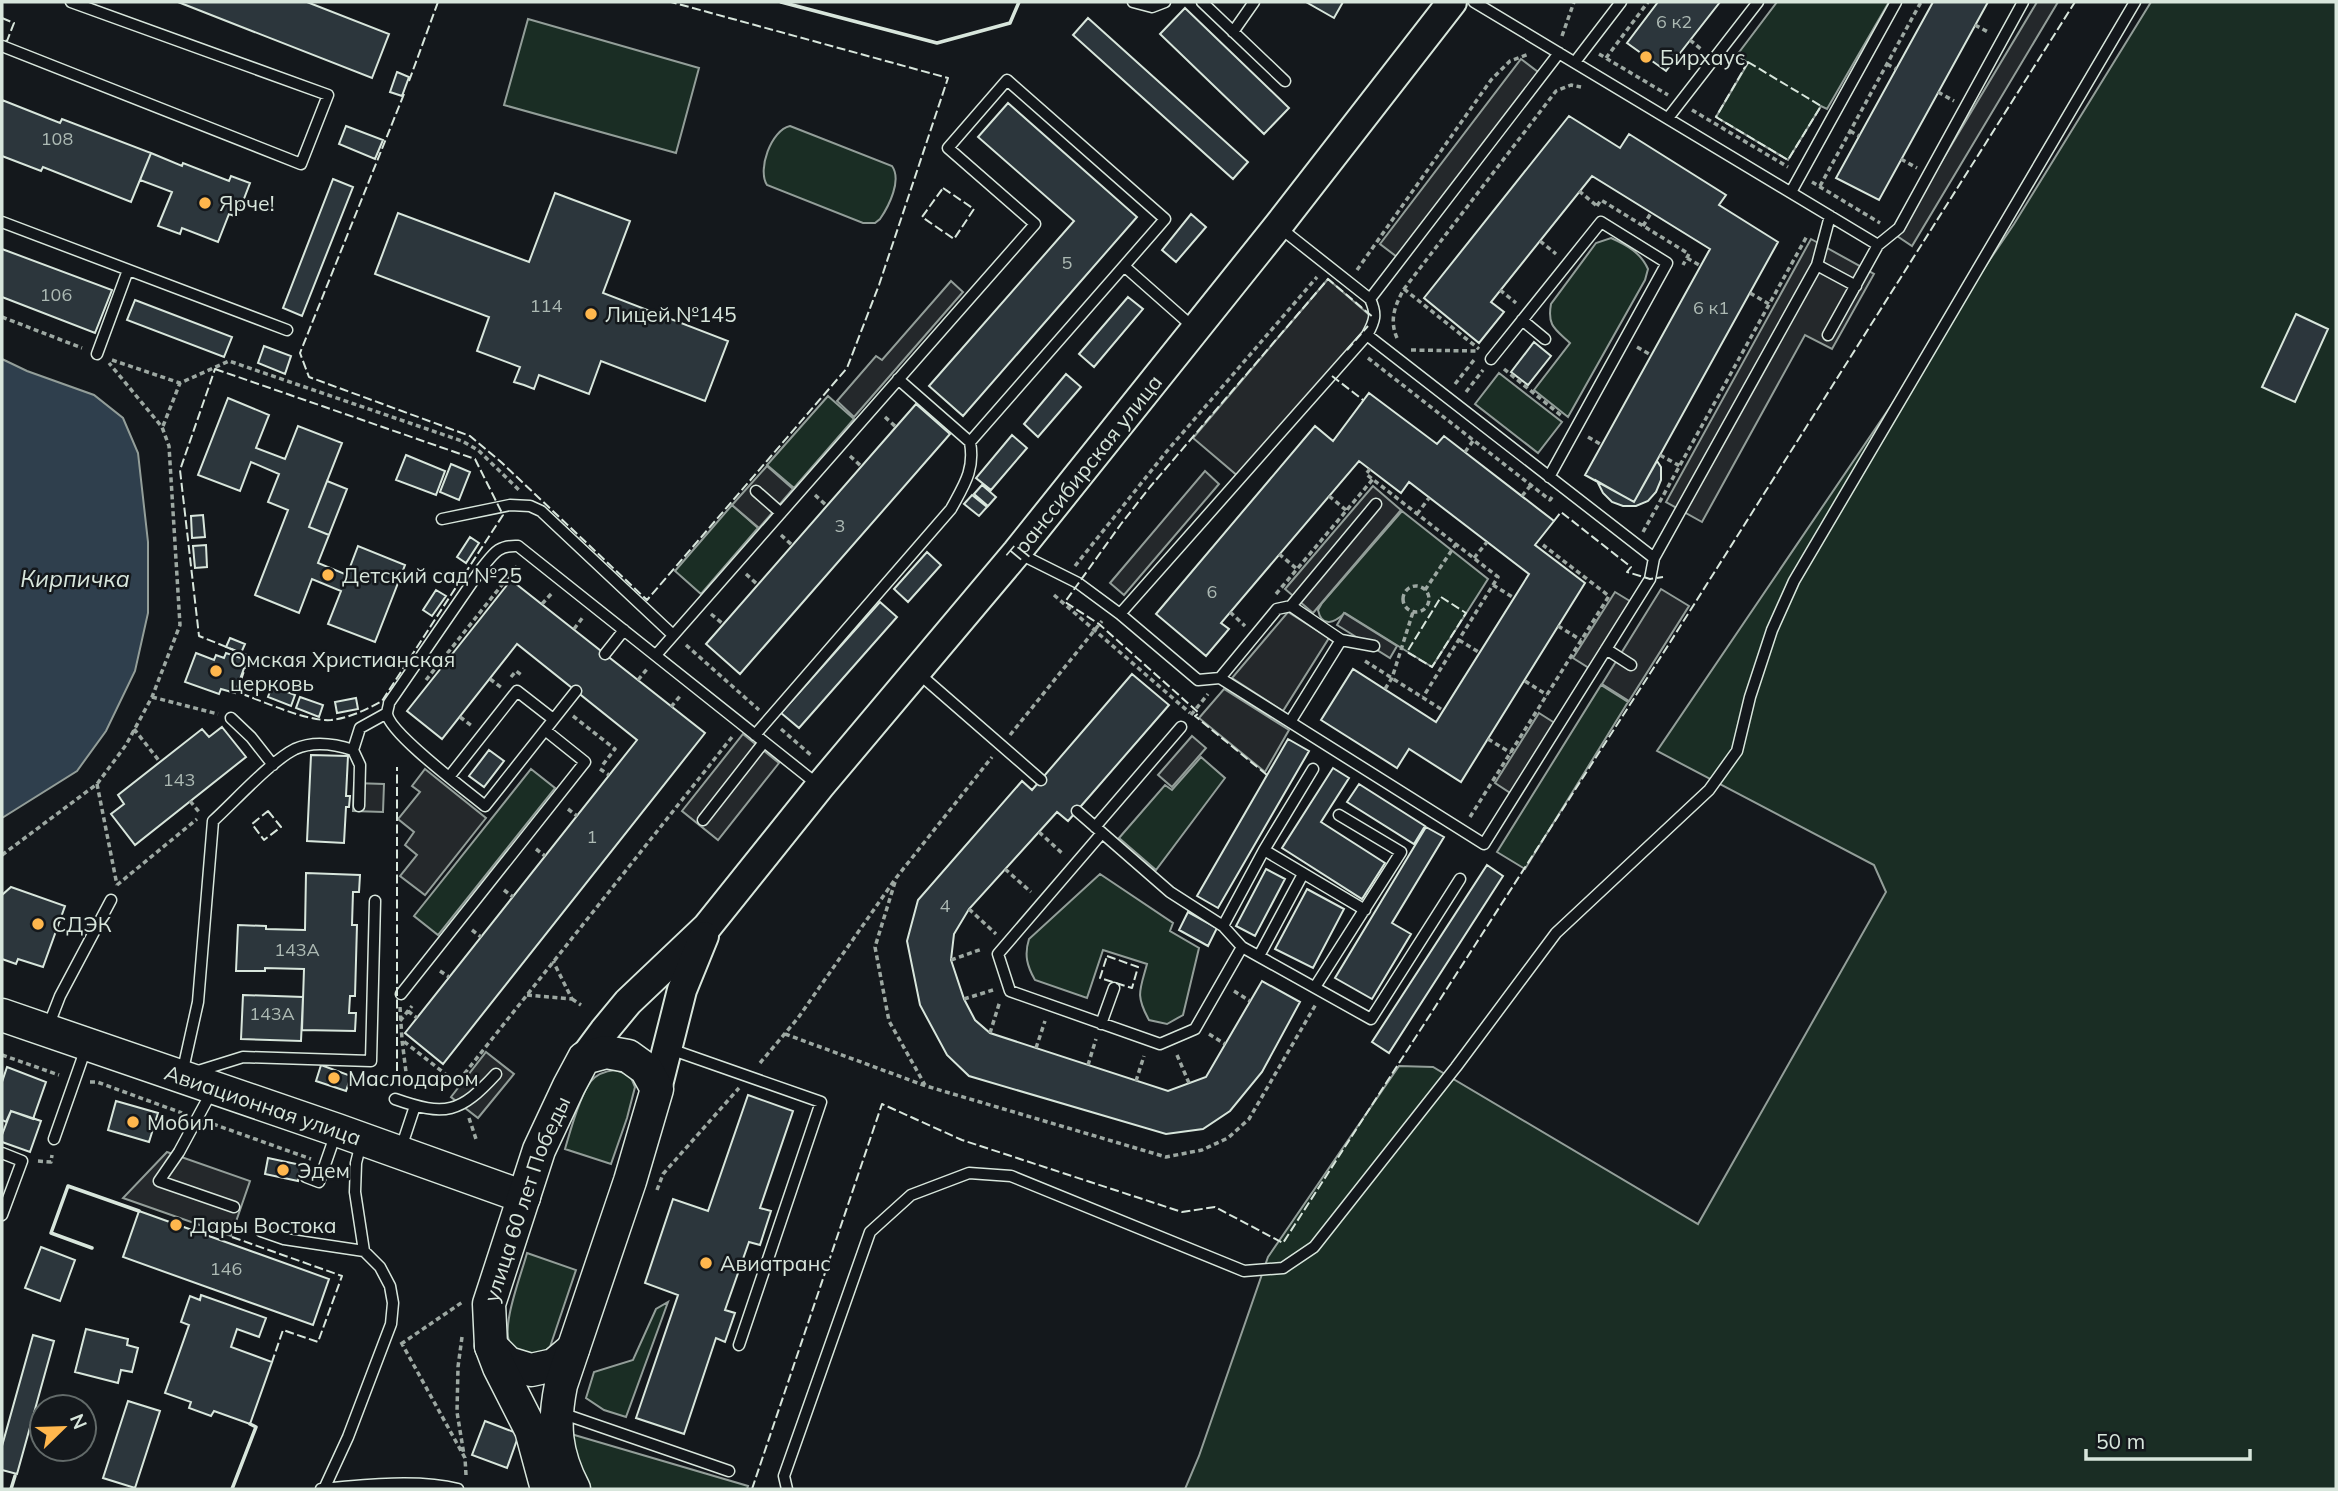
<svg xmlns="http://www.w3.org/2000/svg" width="2338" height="1491" font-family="Mulish,sans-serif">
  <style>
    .green { fill: #1a2d24; stroke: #939e99; stroke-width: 2 }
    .parking { fill: #24282b; stroke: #939e99; stroke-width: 2 }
    .water { fill: #2f3f4d; stroke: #939e99; stroke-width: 2 }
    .building { fill: #2c363c; stroke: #d8e6dc; stroke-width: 2 }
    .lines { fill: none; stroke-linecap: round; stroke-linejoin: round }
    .service-casing { stroke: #d8e6dc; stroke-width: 13 }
    .secondary-casing { stroke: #d8e6dc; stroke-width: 32 }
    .primary-casing { stroke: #d8e6dc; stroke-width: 35 }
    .path { stroke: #9da8a2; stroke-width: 3.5; stroke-dasharray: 5 3.5; stroke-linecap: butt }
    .service { stroke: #14181c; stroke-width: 10 }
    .secondary { stroke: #14181c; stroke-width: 28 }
    .primary { stroke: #14181c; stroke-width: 32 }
    .fence { stroke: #d8e6dc; stroke-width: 2; stroke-dasharray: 9 3.5; stroke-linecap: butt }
    .wall { stroke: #d8e6dc; stroke-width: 3.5 }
    .poi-dot { fill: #ffb74d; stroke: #14181c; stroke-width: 2.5 }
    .labels { text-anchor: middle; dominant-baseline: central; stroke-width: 5; stroke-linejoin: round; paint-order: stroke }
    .number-label { font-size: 18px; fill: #adbab4 }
    .poi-label { font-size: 21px; fill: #d8e6dc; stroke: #14181c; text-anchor: start }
    .street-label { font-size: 21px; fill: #d8e6dc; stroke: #14181c }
    .water-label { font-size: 23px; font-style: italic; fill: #d8e6dc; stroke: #14181c }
  </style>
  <rect width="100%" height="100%" fill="#14181c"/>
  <path class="green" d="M1777,2H1889L1827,109L1821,106L1788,160L1716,117L1748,63L1737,55Z
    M2151,2H2336V1489H1185L1199,1456L1268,1257L1399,1066L1433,1067L1698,1224L1886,892L1874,865L1657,751L2014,224Z
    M528,19L699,68L676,153L504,105Z
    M790,126L892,166C902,180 889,206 880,219L875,223H863L767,185C757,170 771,130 790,126Z
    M1611,238C1627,245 1641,253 1648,269L1645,280L1568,417L1534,390L1570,343C1555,329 1547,326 1551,304L1596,243Z
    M1499,373L1562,422L1538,453L1475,404Z
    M828,396L854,419L794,488L767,465Z
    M732,505L758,528L701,594L675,571Z
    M1402,511L1488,579L1432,667L1345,613C1335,622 1322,629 1318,610L1322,603Z
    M1601,685L1628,702L1525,869L1497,852Z
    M1201,757L1225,778L1156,870L1119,838L1165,785L1172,790Z
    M531,769L555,788L438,935L414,916Z
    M1100,874L1173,923L1170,931L1199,948L1183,1015L1167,1024L1149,1020C1135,995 1140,990 1147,964L1103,950L1087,998L1035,980C1027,966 1024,955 1029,939Z
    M615,1070L630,1075L635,1087L627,1118L611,1164L565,1149C570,1132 580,1094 591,1081C597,1074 606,1071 615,1070Z
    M527,1253L576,1270L550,1347L537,1357C527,1356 519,1355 512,1347C498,1332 522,1273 527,1253Z
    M668,1302L626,1417L604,1410L586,1398L594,1372L633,1360L656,1309Z
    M571,1434L748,1486L747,1489H590L579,1474Z"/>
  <path class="parking" d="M2037,2H2058L1912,246L1897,236Z
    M1521,59L1542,75L1401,260L1380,244Z
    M1811,239L1874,274L1832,349L1805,335L1702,522L1666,502Z
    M1328,279L1374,319L1239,477L1193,438Z
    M951,281L963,292L854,417L837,401L876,356L882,360Z
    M767,466L793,489L759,528L732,505Z
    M1205,471L1219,484L1124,595L1110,583Z
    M1373,486L1401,510L1313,613L1285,589Z
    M1661,589L1689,606L1629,701L1602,684Z
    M1615,592L1638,606L1597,673L1573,658Z
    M1288,612L1329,638L1283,711L1232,678Z
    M1344,613L1397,646L1390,658L1337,625Z
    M1224,689L1289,730L1265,772L1199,718Z
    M1539,713L1561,727L1518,798L1495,783Z
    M743,734L779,763L718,840L682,811Z
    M1192,736L1206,748L1172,787L1158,775Z
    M425,769L486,818L425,895L400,876L417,855L405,845L414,832L398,819L420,792L412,786Z
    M354,783L384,784L383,812L353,811Z
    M486,1052L514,1074L478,1118L451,1097Z
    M167,1152L250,1181L231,1236L123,1198Z"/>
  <path class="water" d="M2,359L27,371L94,395L123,418L138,453L148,542V613L135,671L106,731L77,771L2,818Z"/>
  <path class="building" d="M178,2H307L389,34L372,78Z
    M1306,2H1343L1334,18Z
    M1658,2H1720L1666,71L1627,43Z
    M1933,2H1988L1879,200L1836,178Z
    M1185,8L1289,108L1264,134L1160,34Z
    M1088,18L1248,162L1233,179L1073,35Z
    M397,72L409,77L402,96L390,92Z
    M2,100L60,123L62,119L151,153L131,202L43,167L41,171L2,156Z
    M1008,103L1137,217L963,416L929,386L1074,221L978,137Z
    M1569,116L1620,148L1629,134L1726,195L1719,205L1778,242L1634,502L1585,475L1710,249L1592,176L1491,302L1504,312L1479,343L1424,298Z
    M346,126L383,140L375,159L339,144Z
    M151,153L182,166L183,163L229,181L231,176L250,183L237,217L229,214L218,242L182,228L180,234L158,226L172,192L140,180Z
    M333,179L353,187L302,316L283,308Z
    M555,193L630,221L603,293L728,341L705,401L601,361L589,394L539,375L534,389L524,385L514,382L520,367L477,351L489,317L375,274L398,213L529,262Z
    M1191,214L1206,227L1176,262L1162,250Z
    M2,249L112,290L95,333L2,297Z
    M1128,297L1143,309L1094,367L1079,354Z
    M135,300L232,337L224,357L127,320Z
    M2296,314L2328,329L2295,402L2262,387Z
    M1534,342L1551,356L1528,385L1511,372Z
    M264,346L291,356L285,374L258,363Z
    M1066,374L1081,387L1038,437L1024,424Z
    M1369,393L1437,444L1444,436L1554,521L1535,545L1585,583L1461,782L1409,749L1397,768L1321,720L1353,669L1436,722L1529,574L1409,482L1401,493L1359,461L1221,623L1229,629L1206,656L1156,614L1315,426L1333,441Z
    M228,398L269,415L256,448L285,459L298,426L342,443L309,527L329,535L318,563L347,575L358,546L405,565L375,642L328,624L341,591L312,579L299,613L255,595L288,510L268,502L279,474L251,462L240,491L198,475Z
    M916,404L950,434L740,674L706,644Z
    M1012,435L1027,448L991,490L976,478Z
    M406,455L445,471L436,495L396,480Z
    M1657,461L1661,467V480L1656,492L1648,501L1636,506H1623L1612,502L1603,493L1597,481L1634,502Z
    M451,464L470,472L459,500L440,492Z
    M327,481L347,489L329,535L309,527Z
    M982,485L996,497L988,506L974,494Z
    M972,495L987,507L979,516L964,504Z
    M203,515L205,537L192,538L191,516Z
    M470,537L479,543L466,563L457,557Z
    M206,545L207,567L195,568L193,546Z
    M927,552L941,565L908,602L894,589Z
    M511,580L705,733L443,1064L405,1033L637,740L517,644L442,739L407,711Z
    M436,590L446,596L432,616L423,610Z
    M880,602L897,617L799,728L781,713Z
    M230,638L245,644L241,653L226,647Z
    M196,653L214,660L216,655L224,658L226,653L247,660L235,693L221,689L219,694L185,682Z
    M1132,674L1169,705L1068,821L1057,812L969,909L954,934L951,960L964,999L975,1020L990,1033L1168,1091L1206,1077L1262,981L1300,1002L1262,1072L1230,1111L1203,1129L1166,1134L969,1076L947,1055L920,1005L907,941L918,900L1022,781L1032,790Z
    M272,686L295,695L291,706L268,697Z
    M300,697L323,705L319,717L296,708Z
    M356,698L358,709L337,713L335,702Z
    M222,727L246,757L135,845L111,814L124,804L118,795L202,729L209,737Z
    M1288,739L1309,751L1218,908L1197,896Z
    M489,750L504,761L484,787L469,776Z
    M311,755L348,756L346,796H350L349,807H346L344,843L307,841Z
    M1333,768L1349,778L1321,822L1385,863L1362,899L1282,848Z
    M1359,784L1425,826L1414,844L1347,802Z
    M1426,827L1444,837L1392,923L1411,934L1372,999L1335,978Z
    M1487,865L1503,876L1389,1053L1372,1042Z
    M1266,869L1285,879L1255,936L1236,926Z
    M306,873L360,875L359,892H353L352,925H357L355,996H350L349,1013H356L355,1031L302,1030L304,969L265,968V971H236L238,925L266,926V929L305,930Z
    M11,887L65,906L43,967L18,959L16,964L2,959V895Z
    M1307,889L1344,909L1313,968L1275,949Z
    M1188,912L1217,928L1208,946L1179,930Z
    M243,995L303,997L301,1041L241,1039Z
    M321,1065L351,1076L346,1091L316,1081Z
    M7,1067L46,1082L33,1119L11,1111L6,1122L2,1120V1082Z
    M748,1095L793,1111L760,1208L771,1211L760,1245L749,1242L725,1310L735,1313L725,1342L716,1338L684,1434L636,1418L678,1295L645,1283L673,1199L708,1211Z
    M116,1101L158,1113L149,1142L108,1130Z
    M11,1111L41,1121L30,1152L2,1142V1135Z
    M268,1158L301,1165L298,1181L265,1174Z
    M139,1211L329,1279L313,1325L123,1257Z
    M41,1247L75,1260L60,1301L25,1288Z
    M201,1295L266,1318L259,1337L237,1329L231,1347L272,1362L250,1424L214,1411L211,1416L189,1408L191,1402L165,1393L189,1325L181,1322L190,1296L200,1300Z
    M86,1329L128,1339L127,1345L138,1348L132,1372L121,1370L118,1383L75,1372Z
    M33,1335L54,1341L17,1474L2,1470V1446Z
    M128,1401L160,1411L135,1488L103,1478Z
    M485,1421L519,1434L507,1468L472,1455Z"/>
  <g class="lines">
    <g class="service-casing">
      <path id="service" d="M1133,2L1152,7L1165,2
        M1202,2L1285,81
        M1474,2L1878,245
        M1233,32L1254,2
        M2,46L301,164L328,95L71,2
        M1575,62L1621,2
        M1668,118L1758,2
        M1791,192L1896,2
        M2,222L287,330
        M1817,265L1856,286
        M1370,299L1559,53
        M1522,320L1545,339
        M1367,335L1654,558
        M1828,335L1878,245L1899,228L2023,2
        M97,354L128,270
        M1491,359L1601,222L1667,263L1549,477
        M898,379L970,442L1124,266
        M756,491L781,513
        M442,519L510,505L530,506L541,511L673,635
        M1020,554L1078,583L1120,614L1198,680L1220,678L1484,844L1650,579L1654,558L1817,265L1830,216
        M1291,606L1341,640L1374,646
        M1120,614L1367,335C1375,321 1377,314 1370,299L1279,227
        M1606,649L1631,665
        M605,654L624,630
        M656,655L1035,224L948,148L1007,80L1165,219L1124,266L1193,327
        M917,672L1041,780
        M1220,678L1277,609L1291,606L1376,504
        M576,691L485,806C467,791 390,734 387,714C387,710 389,706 389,703L482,568C494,553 498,545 518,546L817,784
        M231,718L251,737L273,765
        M1290,722L1341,640
        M755,735L951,509C964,485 975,470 970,442
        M353,750L360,728L387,713
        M449,777L517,691L553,719
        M1077,811L1170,892L1223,926L1242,947L1371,1019L1460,879
        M703,820L764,742
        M1095,827L1181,727
        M1102,833L998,954L1010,991L1160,1044L1195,1029L1242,947
        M1264,850L1365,910
        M1223,926L1264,850L1313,769
        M1259,956L1303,874
        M1315,987L1401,852L1339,815
        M401,994L585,762L545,730
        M1101,1024L1114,988
        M48,1027L60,996L111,900
        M670,1049L821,1102L739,1345
        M195,1072L243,1057L371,1061L375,901
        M182,1074L198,1002L213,821C234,802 271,761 295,749C313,741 335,744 353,750L360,765L359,806
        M212,1091L179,1152L159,1181L234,1207
        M395,1099C446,1117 460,1113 496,1074
        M54,1139L86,1048
        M401,1148L415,1106
        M2,1153L22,1161L2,1215
        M306,1177L319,1182L336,1133
        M261,1231L284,1239L364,1251
        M561,1413L729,1471
        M321,1489C362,1485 419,1479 458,1489
        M324,1489L348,1437L391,1324L393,1303L390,1286L380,1267L364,1251L355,1192L356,1163L361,1143
        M787,1489L784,1476L870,1232L911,1195L969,1173L1011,1176L1244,1271L1283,1268L1314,1247L1456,1067L1556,933L1709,790L1737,751L1750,697L1772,630L1794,581L2135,2"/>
    </g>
    <g class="secondary-casing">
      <g id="secondary">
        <path id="s1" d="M584,1058L604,1031L628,1002L707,927L820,786L1017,552L1278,226L1452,2"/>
        <path d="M657,1089L682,990L704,936"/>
      </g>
    </g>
    <g class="primary-casing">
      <g id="primary">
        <path id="s2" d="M2,1015L337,1130L524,1197"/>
        <path d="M491,1346L508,1363L531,1370L554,1365L573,1349"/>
        <path id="s3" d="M547,1489L531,1430L499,1367L491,1346L489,1304L539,1150L569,1086L584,1058L606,1052L628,1056L646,1069L657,1089L630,1181L561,1385C553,1424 555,1453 574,1489"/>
      </g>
    </g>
    <path class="path" d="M1975,25L1988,32
      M1562,36L1574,2
      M1690,40L1702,50
      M1599,54L1668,95
      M1606,58L1648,2
      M1887,64L1896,69
      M1938,92L1954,101
      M1692,110L1788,167
      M1850,131L1859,136
      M1901,159L1917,168
      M1812,182L1880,223
      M1820,186L1921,2
      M1579,191L1597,206
      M1597,206L1601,200L1689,254L1683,265
      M1643,226L1651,213
      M1540,241L1556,254
      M1687,258L1701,266
      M1357,270L1491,80L1510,61L1529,54
      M1404,289L1479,349
      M1500,290L1516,303
      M1750,293L1769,304
      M2,317L82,348
      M1397,338C1389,320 1395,305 1404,289L1556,91L1571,85L1581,87
      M1637,347L1651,355
      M1411,350L1477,351
      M1368,358L1550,500L1552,497
      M112,360L180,383L229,361L462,441L478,450L519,490
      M1504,369L1563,417
      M1455,384L1474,360
      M1466,392L1483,370
      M885,417L896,427
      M163,426L180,383
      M1588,437L1602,445
      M1465,452L1473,441
      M1660,455L1680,466
      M850,456L861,466
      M1370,469L1366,474L1498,577L1423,697
      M815,495L827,506
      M1329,496L1346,510
      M1522,496L1531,485
      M1417,514L1429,498
      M1643,532L1807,236
      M781,535L792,545
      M1279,554L1297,569
      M1474,558L1487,542
      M1075,566L1167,451L1317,277
      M746,574L758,585
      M1493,585L1514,598
      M1403 599a13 13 0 1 1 26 0a13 13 0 1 1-26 0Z
      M1425,590L1456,544
      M1276,594L1373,479
      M1054,595L1190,713
      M542,604L552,593
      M1230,612L1245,626
      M711,614L723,624
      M1558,626L1581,640
      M574,629L583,617
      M1459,640L1480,653
      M686,645L759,710
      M1365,661L1444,711
      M511,677L516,671L523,676
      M490,679L502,688
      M426,680L517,566
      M638,680L647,669
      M1525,681L1547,695
      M1385,689L1392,678L1413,612
      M152,697L218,714
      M671,707L681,695
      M1191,715L1208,694
      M573,716L615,749L601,767
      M460,717L472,726
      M134,729L160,762
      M781,729L812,756
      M1010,735L1102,621
      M1488,739L1511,753
      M600,769L609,775
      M97,784L117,885
      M190,801L200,813
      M568,809L577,816
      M1470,817L1609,596L1543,545
      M1039,832L1064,855
      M536,849L545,856
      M2,855L97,784L126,745L152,697L180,625L169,446L162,427L109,363
      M1005,869L1031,892
      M895,882L875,947L889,1021L925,1085
      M117,885L197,819
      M504,890L513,897
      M969,909L996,934
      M472,930L481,937
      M951,960L982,949
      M440,971L449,977
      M1234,991L1250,1001
      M527,995L572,999L553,961
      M572,999L581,1005
      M964,999L993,990
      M400,1007L402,1040
      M408,1011L417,1018
      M400,1021L412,1006
      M990,1033L1000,1001
      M785,1034L926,1086L1166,1157L1202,1150L1228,1138L1249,1119L1316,1004
      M1209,1034L1225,1044
      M1036,1048L1045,1021
      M2,1055L59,1075
      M1177,1055L1189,1083
      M760,1063L798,1018L896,878L992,757
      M1088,1065L1096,1039
      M1136,1081L1144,1056
      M90,1082H97L182,1113
      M408,1088L402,1040L457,1083
      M458,1088L457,1083L732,737
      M469,1118L476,1139
      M213,1124L311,1159
      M38,1161L51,1162L52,1155
      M657,1190L663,1174L739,1088
      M462,1337L458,1367L457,1412L464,1455
      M401,1342L465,1458L466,1475
      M401,1344L464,1301"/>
    <use href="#service" class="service"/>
    <use href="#secondary" class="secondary"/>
    <use href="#primary" class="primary"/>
    <path class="fence" d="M2,18L14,23L7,41L2,39
      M1748,62L1821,106L1788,160L1716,117Z
      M409,81L438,2
      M404,94L300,353L309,377L470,436L501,462L647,600L847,368L879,285L948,78L671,2
      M943,188L974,209L954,239L922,217Z
      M1347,350L1368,326
      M215,369L475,459L503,515L382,701C366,710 349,718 331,720C307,722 260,700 237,692L249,656L199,636L180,470Z
      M1332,376L1363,400
      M1554,521L1561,512L1631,567L1627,572L1650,579L1663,577
      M1441,597L1466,613L1432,667L1407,652Z
      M1267,775L1195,716L1199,713L1099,624L1065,602L1121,524L1150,487L1328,279L1374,318
      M268,811L281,827L264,840L252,824Z
      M1107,956L1138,967L1132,988L1100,978Z
      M397,1071V767
      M232,1237L342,1276L318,1342L283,1330L272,1362
      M752,1489L882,1104L962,1140L1182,1212L1215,1207L1283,1243L1669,644L2075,2"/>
    <path class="wall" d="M781,2L937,43L1010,23L1019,2
      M92,1248L51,1233L68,1186L139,1211
      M11,1489L15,1476
      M232,1489L256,1427L250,1424"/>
  </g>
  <g class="poi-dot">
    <circle cx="1646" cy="57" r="7"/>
    <circle cx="205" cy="203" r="7"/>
    <circle cx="591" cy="314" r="7"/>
    <circle cx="328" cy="575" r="7"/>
    <circle cx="216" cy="671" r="7"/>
    <circle cx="38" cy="924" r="7"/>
    <circle cx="334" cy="1078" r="7"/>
    <circle cx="133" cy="1122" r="7"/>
    <circle cx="283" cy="1170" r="7"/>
    <circle cx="176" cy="1225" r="7"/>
    <circle cx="706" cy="1263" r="7"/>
  </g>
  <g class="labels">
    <g class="number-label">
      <text x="1674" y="21">6 к2</text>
      <text x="57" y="138">108</text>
      <text x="1067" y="262">5</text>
      <text x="56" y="294">106</text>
      <text x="546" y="305">114</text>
      <text x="1711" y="307">6 к1</text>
      <text x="840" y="525">3</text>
      <text x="1212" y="591">6</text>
      <text x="179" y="779">143</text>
      <text x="592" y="836">1</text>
      <text x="945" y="905">4</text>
      <text x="297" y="949">143А</text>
      <text x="272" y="1013">143А</text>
      <text x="226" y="1268">146</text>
    </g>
    <g class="poi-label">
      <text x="1660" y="57">Бирхаус</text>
      <text x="219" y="203">Ярче!</text>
      <text x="605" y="314">Лицей №145</text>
      <text x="342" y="575">Детский сад №25</text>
      <text x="230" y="659">Омская Христианская<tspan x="230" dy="24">церковь</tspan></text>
      <text x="52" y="924">СДЭК</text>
      <text x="348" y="1078">Маслодаром</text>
      <text x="147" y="1122">Мобил</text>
      <text x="297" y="1170">Эдем</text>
      <text x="190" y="1225">Дары Востока</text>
      <text x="720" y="1263">Авиатранс</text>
    </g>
    <g class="street-label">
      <text stroke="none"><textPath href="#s1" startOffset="774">Транссибирская улица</textPath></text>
      <text stroke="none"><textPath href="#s2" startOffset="276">Авиационная улица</textPath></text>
      <text stroke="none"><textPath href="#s3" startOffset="308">улица 60 лет Победы</textPath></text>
    </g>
    <g class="water-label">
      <text x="75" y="578">Кирпичка</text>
    </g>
  </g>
  <rect width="2338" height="1491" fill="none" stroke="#d8e6dc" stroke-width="7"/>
  <g transform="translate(63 1428) rotate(67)"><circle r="33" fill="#14181c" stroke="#626a69" stroke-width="2"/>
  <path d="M0-5L12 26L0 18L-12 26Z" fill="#ffb74d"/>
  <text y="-10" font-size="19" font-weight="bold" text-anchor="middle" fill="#d8e6dc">N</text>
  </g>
  <path d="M2086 1449v10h164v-10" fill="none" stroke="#d8e6dc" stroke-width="3.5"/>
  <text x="2096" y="1449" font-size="21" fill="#d8e6dc" stroke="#14181c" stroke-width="5" paint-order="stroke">50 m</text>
</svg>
